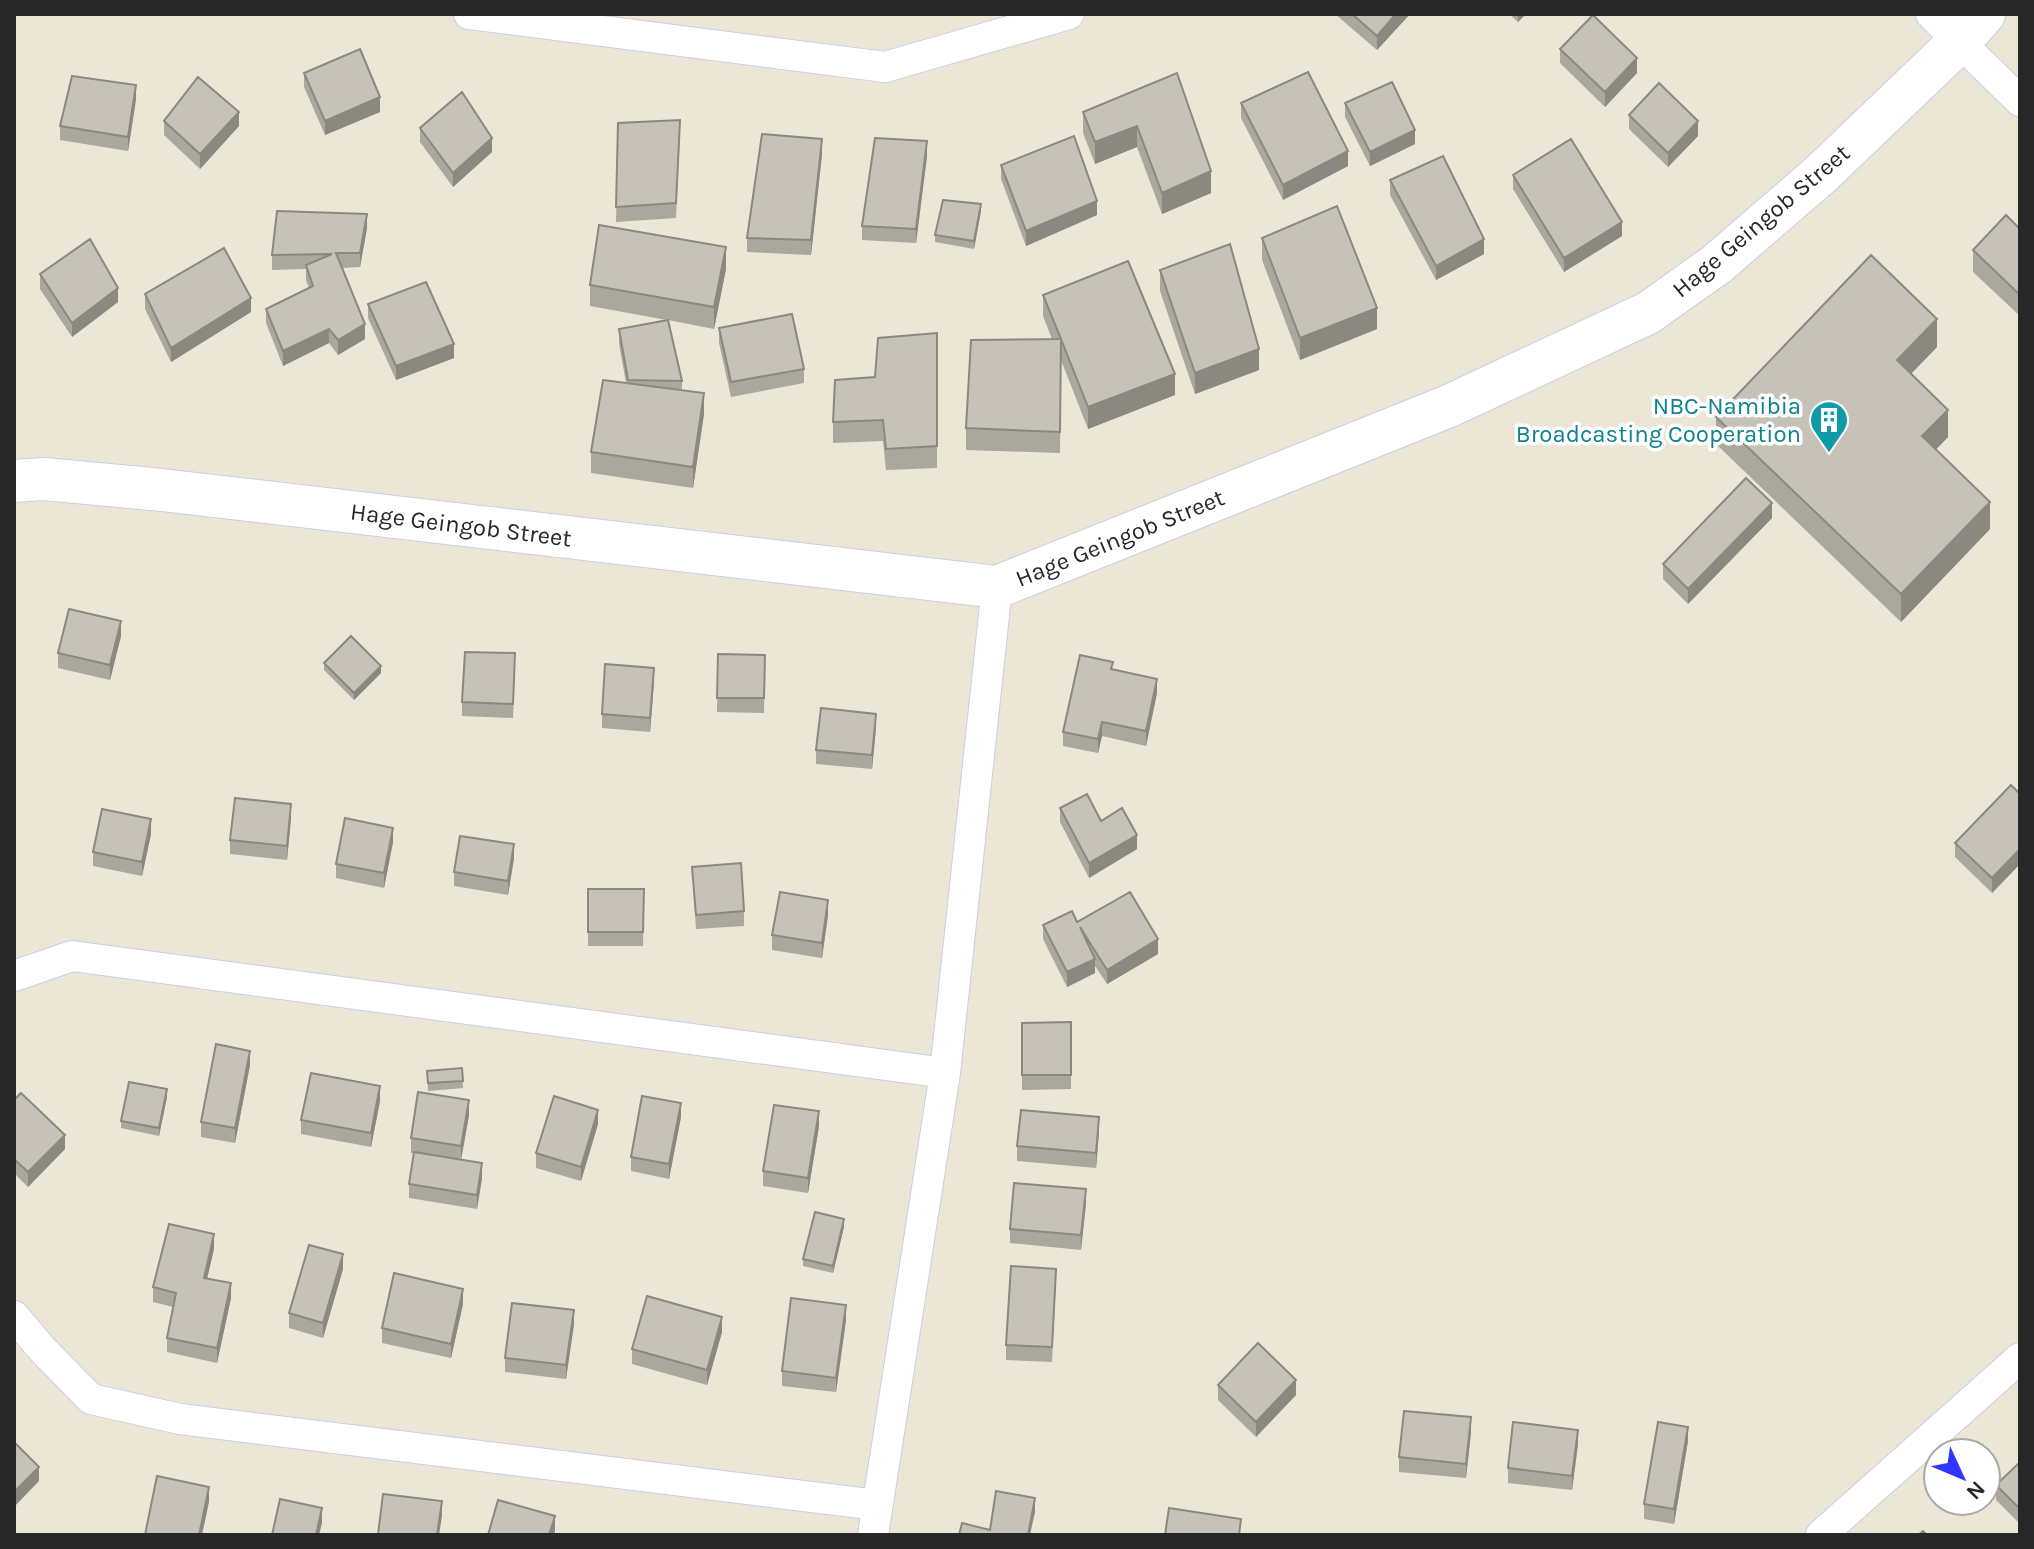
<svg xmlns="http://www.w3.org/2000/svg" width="2034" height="1549" font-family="Karla,sans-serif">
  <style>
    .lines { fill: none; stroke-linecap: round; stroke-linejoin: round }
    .street-casing { stroke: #cccde2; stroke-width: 32 }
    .secondary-casing { stroke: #cccde2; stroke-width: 44 }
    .street { stroke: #fff; stroke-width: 30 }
    .secondary { stroke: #fff; stroke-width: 42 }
    .wall { fill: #aaa79d }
    .shaded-wall { fill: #8b8880 }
    .building { fill: #c6c2b7; stroke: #8b8880; stroke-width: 2 }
    .labels { text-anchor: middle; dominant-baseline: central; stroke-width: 7; stroke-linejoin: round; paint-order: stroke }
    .street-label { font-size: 24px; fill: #272727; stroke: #fff }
    .culture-label { font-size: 24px; fill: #0d838f; stroke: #fff; text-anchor: end }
  </style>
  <rect width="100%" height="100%" fill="#ebe6d6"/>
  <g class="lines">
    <g class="street-casing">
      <path id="street" d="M469,14L885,67L1069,14
        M1931,14L2020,101
        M14,976L72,956L945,1073
        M14,1316L42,1349L91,1399L180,1419L877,1505
        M873,1535L945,1073L997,587
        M1821,1535L2020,1358"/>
    </g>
    <g class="secondary-casing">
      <path id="secondary" d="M14,481L44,479L162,490L997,587L1449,406L1648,313L1717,264L1821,174L1959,42L1984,14"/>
    </g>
    <use href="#street" class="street"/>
    <use href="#secondary" class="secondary"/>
  </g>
  <path class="wall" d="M1335,14H1410L1377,50Z
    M1509,14H1526L1518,22Z
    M1560,49L1637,73L1605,107L1560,63Z
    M304,73L380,112L325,135L304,87Z
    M1177,73L1211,193L1162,214L1137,147L1095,164L1083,133V112Z
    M136,99L128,151L60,140V126Z
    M1241,103L1348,166L1283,200L1241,118Z
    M1345,103L1415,144L1370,166L1345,117Z
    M1629,115L1698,136L1668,167L1629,129Z
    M164,121L239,126L200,169L164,135Z
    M618,123L680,135L676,218L616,222Z
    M420,128L492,152L453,187L420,142Z
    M822,154L811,255L747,252V238Z
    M927,156L916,243L862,240V226Z
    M1001,165L1097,215L1026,246L1001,179Z
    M1513,175L1622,236L1564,272L1513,189Z
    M1390,180L1484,254L1436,280L1390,195Z
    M981,211L974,249L935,242V235Z
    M367,228L360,267L342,268L365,339L338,355L329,343L283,366L266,323V309L309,288L306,280V269L272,270V255Z
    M2020,229V316L1973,272V250Z
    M1262,238L1377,329L1300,360L1262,260Z
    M726,269L714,329L668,320L682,381V390L704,414L693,488L591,473V452L626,383L619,344V329L667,320L590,306V285Z
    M1160,270L1259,370L1195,394L1160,291Z
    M40,274L118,302L72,337L40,289Z
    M145,294L251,312L171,362L145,309Z
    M1043,295L1175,395L1088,429L1061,360L1060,453L966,450V428L1052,339L1043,316Z
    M368,304L454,358L396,380L368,318Z
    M719,328L804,369V383L731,397L719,343Z
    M937,333V468L886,470L883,441L833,443V422L875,377Z
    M1937,347L1911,374L1948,437L1936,449L1990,529L1901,622L1716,444V417Z
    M1772,518L1688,604L1663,579V564Z
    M121,636L110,680L58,668V653Z
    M718,654L765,655L764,713L717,712Z
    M324,663L381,673L354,700L324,670Z
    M515,668L513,718L462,716V702Z
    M1113,669L1157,693L1146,746L1102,736L1098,753L1063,746V732Z
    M654,682L650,732L602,728V714Z
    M876,728L872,769L816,764V750Z
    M2020,794V864L1992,893L1955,857V843Z
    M1060,808L1101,821L1137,849L1089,878L1060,822Z
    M291,818L287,860L230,854V840Z
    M151,834L142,876L93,866V852Z
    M393,842L384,888L336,878V864Z
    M514,858L508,895L454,886V872Z
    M692,867L744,911V926L696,929Z
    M588,889H644L643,946H588Z
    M828,915L822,958L772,950V935Z
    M1077,922L1158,954L1107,984L1095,966V973L1067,987L1043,939V925Z
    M1071,1022V1089L1022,1090V1023Z
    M250,1065L235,1143L201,1137V1122Z
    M462,1068L463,1088L428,1091L427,1071Z
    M167,1097L159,1136L121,1128V1121Z
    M14,1100L65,1149L28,1187L14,1173Z
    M380,1101L371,1147L301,1134V1120Z
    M469,1115L461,1160L482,1178L477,1209L409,1198V1184L414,1153H411V1138Z
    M681,1117L669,1179L631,1171V1157Z
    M598,1124L581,1181L536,1168V1153Z
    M819,1126L808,1193L763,1186V1171Z
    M1099,1132L1096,1168L1017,1161V1146Z
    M1086,1203L1081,1250L1010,1243V1229Z
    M844,1227L833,1273L803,1266V1259Z
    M214,1249L207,1278L231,1298L217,1363L167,1352V1338L173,1307L153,1302V1287Z
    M343,1269L323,1338L289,1328V1313Z
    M1056,1283L1052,1362L1006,1360V1345Z
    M463,1304L451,1358L382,1343V1328Z
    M846,1320L836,1392L782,1386V1371Z
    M574,1324L566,1379L505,1372V1358Z
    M722,1332L707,1385L632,1364V1349Z
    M1218,1385L1296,1395L1256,1437L1218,1400Z
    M1471,1432L1466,1478L1399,1472V1457Z
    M1688,1441L1674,1524L1644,1519V1504Z
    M1578,1444L1572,1490L1508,1483V1468Z
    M2020,1462V1524L1996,1500V1485Z"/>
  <path class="shaded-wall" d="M1396,14H1410L1377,50V36Z
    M1518,14H1526L1518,22Z
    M1637,58V73L1605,107V92Z
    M136,85V99L128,151V137Z
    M380,97V112L325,135V121Z
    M239,112V126L200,169V154Z
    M1698,121V136L1668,167V153Z
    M1137,126V147L1095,164V142Z
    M1415,130V144L1370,166V152Z
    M492,138V152L453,187V173Z
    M822,139V154L811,255V240Z
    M927,141V156L916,243V229Z
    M1348,151V166L1283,200V185Z
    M1211,171V193L1162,214V193Z
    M1097,201V215L1026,246V231Z
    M981,204V211L974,249V241Z
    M367,214V228L360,267V253Z
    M1622,222V236L1564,272V258Z
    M1484,239V254L1436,280V266Z
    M726,247V269L714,329V307Z
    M118,288V302L72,337V323Z
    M251,298V312L171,362V348Z
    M1377,308V329L1300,360V338Z
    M1937,319V347L1897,388V360Z
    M365,324V339L338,355V340Z
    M329,329V343L283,366V351Z
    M454,344V358L396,380V366Z
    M1259,349V370L1195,394V373Z
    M1175,374V395L1088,429V407Z
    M704,393V414L693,488V467Z
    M1948,410V437L1922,464V436Z
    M1990,502V529L1901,622V594Z
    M1772,503V518L1688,604V589Z
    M121,621V636L110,680V665Z
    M381,666V673L354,700V693Z
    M654,668V682L650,732V718Z
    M1157,679V693L1146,746V731Z
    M876,714V728L872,769V755Z
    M1102,722V736L1098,753V739Z
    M291,804V818L287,860V846Z
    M151,819V834L142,876V862Z
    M393,828V842L384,888V873Z
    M1137,835V849L1089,878V863Z
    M514,844V858L508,895V881Z
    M2020,849V864L1992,893V878Z
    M828,900V915L822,958V943Z
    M1158,939V954L1107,984V970Z
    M1095,959V973L1067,987V972Z
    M250,1051V1065L235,1143V1128Z
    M380,1086V1101L371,1147V1133Z
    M167,1089V1097L159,1136V1128Z
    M469,1100V1115L461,1160V1146Z
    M681,1103V1117L669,1179V1164Z
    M598,1110V1124L581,1181V1167Z
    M819,1111V1126L808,1193V1178Z
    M1099,1117V1132L1096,1168V1153Z
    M65,1135V1149L28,1187V1172Z
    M482,1163V1178L477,1209V1195Z
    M1086,1189V1203L1081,1250V1235Z
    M844,1219V1227L833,1273V1266Z
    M214,1234V1249L204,1292V1278Z
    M343,1254V1269L323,1338V1323Z
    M231,1283V1298L217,1363V1348Z
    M463,1289V1304L451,1358V1344Z
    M846,1305V1320L836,1392V1378Z
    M574,1310V1324L566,1379V1365Z
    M722,1317V1332L707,1385V1370Z
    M1296,1380V1395L1256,1437V1422Z
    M1471,1417V1432L1466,1478V1464Z
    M1688,1427V1441L1674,1524V1509Z
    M1578,1430V1444L1572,1490V1476Z
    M39,1467V1481L14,1507V1492Z
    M209,1487V1502L202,1535H199Z
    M1035,1498V1512L1030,1535H1028Z
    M442,1501V1516L439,1535H437Z
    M322,1508V1523L319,1535H316Z
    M555,1516V1531L554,1535H549Z"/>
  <path class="building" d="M1352,14H1396L1377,36Z
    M1593,15L1637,58L1605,92L1560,49Z
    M360,49L380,97L325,121L304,73Z
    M1308,72L1348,151L1283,185L1241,103Z
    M1177,73L1211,171L1162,193L1137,126L1095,142L1083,112Z
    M72,76L136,85L128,137L60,126Z
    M198,77L239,112L200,154L164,121Z
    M1392,82L1415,130L1370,152L1345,103Z
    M1659,83L1698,121L1668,153L1629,115Z
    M462,92L492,138L453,173L420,128Z
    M680,120L676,203L616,207L618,123Z
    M762,134L822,139L811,240L747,238Z
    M1074,136L1097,201L1026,231L1001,165Z
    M875,138L927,141L916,229L862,226Z
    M1571,139L1622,222L1564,258L1513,175Z
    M1443,156L1484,239L1436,266L1390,180Z
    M943,200L981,204L974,241L935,235Z
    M1337,206L1377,308L1300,338L1262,238Z
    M277,211L367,214L360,253H336L365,324L338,340L329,329L283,351L266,309L313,286L306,265L332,254L272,255Z
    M2006,215L2020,229V295L1973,250Z
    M599,225L726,247L714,307L590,285Z
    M90,239L118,288L72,323L40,274Z
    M1230,244L1259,349L1195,373L1160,270Z
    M224,248L251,298L171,348L145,294Z
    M1871,255L1937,319L1897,360L1948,410L1922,436L1990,502L1901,594L1716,417Z
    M1128,261L1175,374L1088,407L1061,339L1060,432L966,428L971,340L1061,339L1043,295Z
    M426,282L454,344L396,366L368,304Z
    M792,314L804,369L731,382L719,328Z
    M668,320L682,381L628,380L619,329Z
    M937,333V446L886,449L883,420L833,422L835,380L875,377L878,338Z
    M603,380L704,393L693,467L591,452Z
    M1746,478L1772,503L1688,589L1663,564Z
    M69,609L121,621L110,665L58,653Z
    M351,636L381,666L354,693L324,663Z
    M465,652L515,653L513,704L462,702Z
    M718,654L765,655L764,698H717Z
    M1080,655L1113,662L1111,669L1157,679L1146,731L1102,722L1098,739L1063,732Z
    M605,664L654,668L650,718L602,714Z
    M821,708L876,714L872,755L816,750Z
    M2011,785L2020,794V849L1992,878L1955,843Z
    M1087,794L1101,821L1122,808L1137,835L1089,863L1060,808Z
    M235,798L291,804L287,846L230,840Z
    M102,809L151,819L142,862L93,852Z
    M345,818L393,828L384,873L336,864Z
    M460,836L514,844L508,881L454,872Z
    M741,863L744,911L696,915L692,867Z
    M588,889H644L643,932H588Z
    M780,892L828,900L822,943L772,935Z
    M1130,892L1158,939L1107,970L1080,927L1095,959L1067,972L1043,925L1072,911L1077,922Z
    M1071,1022V1075H1022V1023Z
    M216,1044L250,1051L235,1128L201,1122Z
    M462,1068L463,1081L428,1083L427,1071Z
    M311,1073L380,1086L371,1133L301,1120Z
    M129,1082L167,1089L159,1128L121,1121Z
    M418,1092L469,1100L461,1146L411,1138Z
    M21,1093L65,1135L28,1172L14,1159V1100Z
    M554,1096L598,1110L581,1167L536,1153Z
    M642,1096L681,1103L669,1164L631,1157Z
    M774,1105L819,1111L808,1178L763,1171Z
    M1021,1110L1099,1117L1096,1153L1017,1146Z
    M414,1152L482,1163L477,1195L409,1184Z
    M1014,1183L1086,1189L1081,1235L1010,1229Z
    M815,1212L844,1219L833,1266L803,1259Z
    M169,1224L214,1234L204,1278L231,1283L217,1348L167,1338L176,1293L153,1287Z
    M309,1245L343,1254L323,1323L289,1313Z
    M1011,1266L1056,1269L1052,1347L1006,1345Z
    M394,1273L463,1289L451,1344L382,1328Z
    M647,1296L722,1317L707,1370L632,1349Z
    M791,1298L846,1305L836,1378L782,1371Z
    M512,1303L574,1310L566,1365L505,1358Z
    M1258,1343L1296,1380L1256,1422L1218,1385Z
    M1404,1411L1471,1417L1466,1464L1399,1457Z
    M1513,1422L1578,1430L1572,1476L1508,1468Z
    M1658,1422L1688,1427L1674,1509L1644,1504Z
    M14,1442L39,1467L14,1492Z
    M2020,1462V1509L1996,1485Z
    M157,1476L209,1487L199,1535H145Z
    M996,1491L1035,1498L1028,1535H959L962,1523L990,1530Z
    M383,1494L442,1501L437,1535H378Z
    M280,1499L322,1508L316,1535H272Z
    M498,1500L555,1516L549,1535H488Z
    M1169,1508L1241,1519L1239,1535H1165Z
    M1923,1531L1927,1535H1918Z"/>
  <defs>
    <g id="building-pin" transform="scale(2)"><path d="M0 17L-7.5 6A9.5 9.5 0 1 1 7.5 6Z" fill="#0f9aa8" stroke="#fff"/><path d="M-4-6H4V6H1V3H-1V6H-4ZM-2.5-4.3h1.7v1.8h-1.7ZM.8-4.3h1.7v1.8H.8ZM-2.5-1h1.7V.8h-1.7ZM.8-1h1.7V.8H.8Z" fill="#fff"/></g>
  </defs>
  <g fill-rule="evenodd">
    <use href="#building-pin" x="1829" y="420"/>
  </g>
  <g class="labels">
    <g class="street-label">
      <text transform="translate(1761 221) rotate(-40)">Hage Geingob Street</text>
      <text transform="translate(461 525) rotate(7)">Hage Geingob Street</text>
      <text transform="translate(1120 538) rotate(-22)">Hage Geingob Street</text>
    </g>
    <g class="culture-label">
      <text x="1801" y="406">NBC-Namibia<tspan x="1801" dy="28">Broadcasting Cooperation</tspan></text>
    </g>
  </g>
  <rect width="2034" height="1549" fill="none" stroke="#272727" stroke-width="32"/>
  <g transform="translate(1962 1477) rotate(134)"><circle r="38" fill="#ffffff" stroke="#a9a9a9" stroke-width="2"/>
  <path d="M0-6L14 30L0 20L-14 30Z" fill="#3036ff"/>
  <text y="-12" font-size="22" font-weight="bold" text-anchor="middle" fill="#272727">N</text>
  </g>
</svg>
